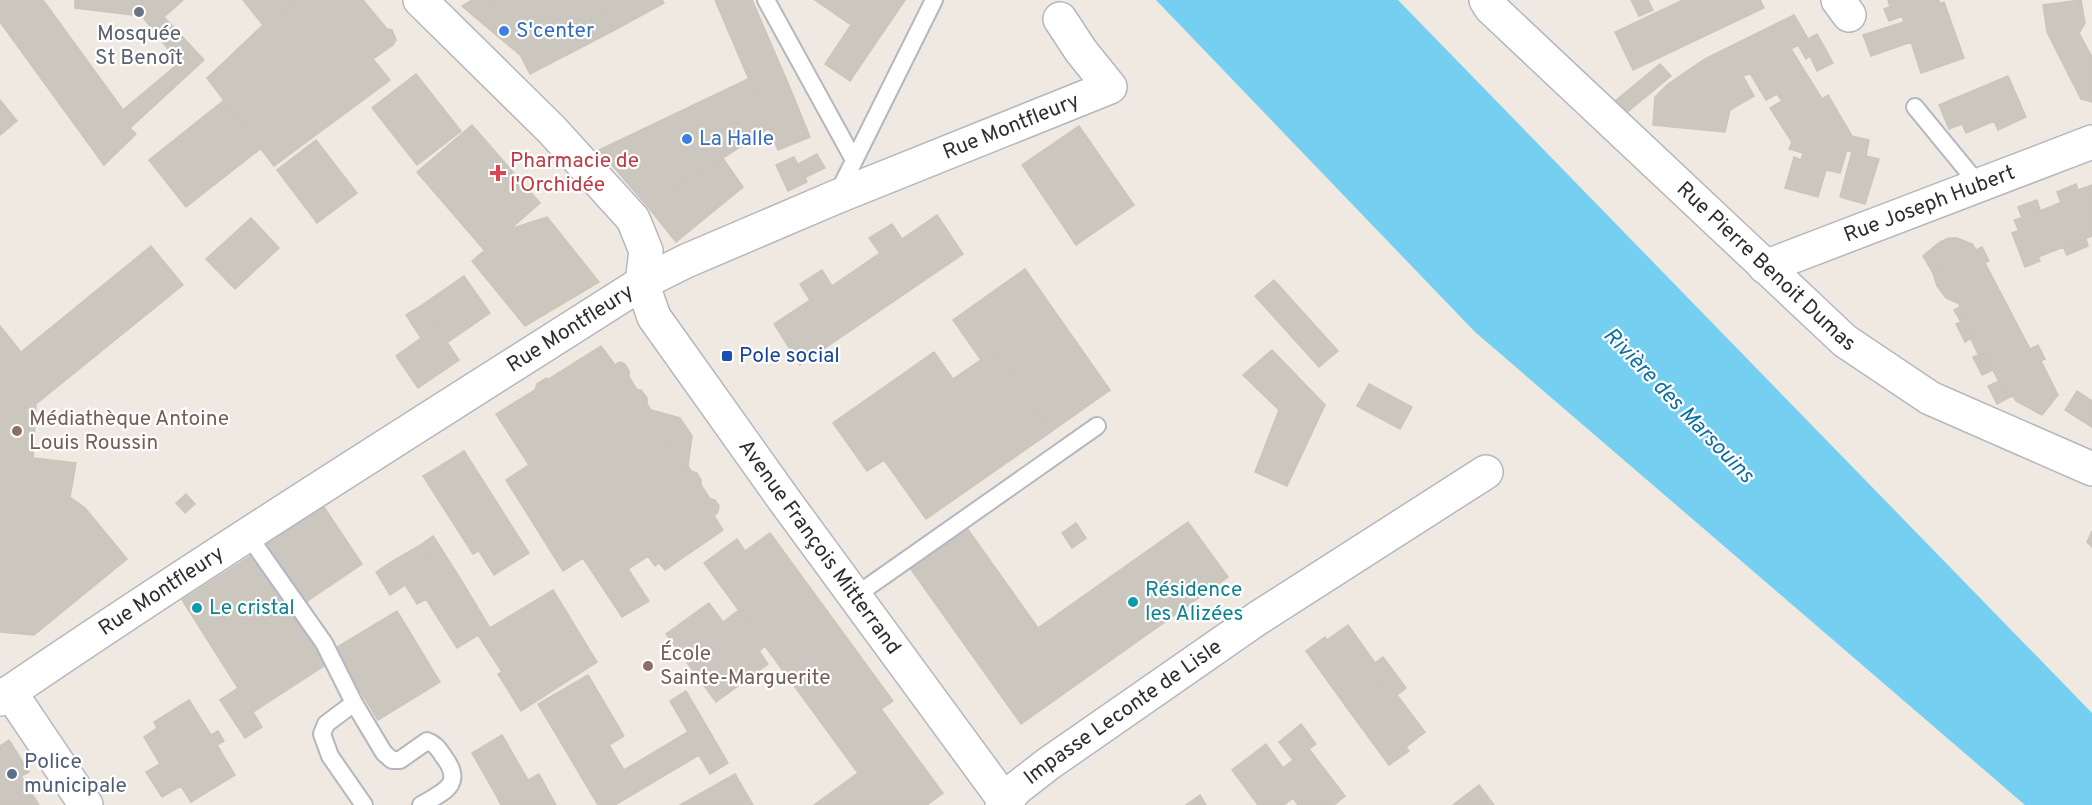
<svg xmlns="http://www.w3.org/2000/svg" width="2092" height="805" font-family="Overpass,sans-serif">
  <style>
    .water { fill: #75cff0 }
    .building { fill: #cbc7bf; stroke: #cbc5ba; stroke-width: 1.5 }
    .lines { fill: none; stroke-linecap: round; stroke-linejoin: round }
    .lane-casing { stroke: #b4b7c1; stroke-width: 20 }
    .street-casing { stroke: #b4b7c1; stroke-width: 36 }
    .lane { stroke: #fff; stroke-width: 16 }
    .street { stroke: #fff; stroke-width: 33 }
    .worship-dot { fill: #6b7280; stroke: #fff; stroke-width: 2 }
    .shop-dot { fill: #3f7fe0; stroke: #fff; stroke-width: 2 }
    .health-dot { fill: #e0444e; stroke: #fff; stroke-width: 2 }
    .transit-dot { fill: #1a4fb4; stroke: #fff; stroke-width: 2 }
    .education-dot { fill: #8d6e63; stroke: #fff; stroke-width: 2 }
    .culture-dot { fill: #0f9aa8; stroke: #fff; stroke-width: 2 }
    .service-dot { fill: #5c6f8a; stroke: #fff; stroke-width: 2 }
    .labels { text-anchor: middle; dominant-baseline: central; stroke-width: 4.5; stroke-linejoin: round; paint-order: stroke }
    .shop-label { font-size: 21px; fill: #366cbe; stroke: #fff; text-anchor: start }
    .worship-label { font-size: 21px; fill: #5b616d; stroke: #fff }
    .street-label { font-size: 21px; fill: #2e2e2e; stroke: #fff }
    .health-label { font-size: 21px; fill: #be3a42; stroke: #fff; text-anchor: start }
    .transit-label { font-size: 21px; fill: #164399; stroke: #fff; text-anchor: start }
    .education-label { font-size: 21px; fill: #785e54; stroke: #fff; text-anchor: start }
    .culture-label { font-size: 21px; fill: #0d838f; stroke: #fff; text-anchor: start }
    .service-label { font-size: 21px; fill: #4e5e75; stroke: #fff; text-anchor: start }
    .water-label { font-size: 22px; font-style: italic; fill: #0d6fa3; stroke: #fff }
  </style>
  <rect width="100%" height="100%" fill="#efe9e1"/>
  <path class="water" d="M1156,0H1398L2092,713V805H2025L1475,332Z"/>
  <path class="building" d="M0,0H43L123,110L179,63L142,16L164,17L204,60L130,128L136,134L104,165L0,22Z
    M75,0H183L164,17L142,16L75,8Z
    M243,0H295L263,25Z
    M295,0H363L387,29L392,30L396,40L393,45L373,59L390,80L274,166L207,78L263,25Z
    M472,0H492L520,55L462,6Z
    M492,0H597L613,31L530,74Z
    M597,0H662L664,3L613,31Z
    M715,0H752L788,83L756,96Z
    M815,0H905L850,81L825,64L851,25Z
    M1631,0H1648L1653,10L1639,16Z
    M1683,0H1760L1764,8L1633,70L1615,32Z
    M1888,0H1939L1940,4L1944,2L1964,58L1921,73L1911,42L1871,56L1863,35L1904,22L1902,16L1889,21L1884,9L1890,7Z
    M2081,0L2085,23L2079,33L2092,57V102L2081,99L2047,32L2043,5Z
    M1794,15L1808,39L1817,34L1833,63L1817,71L1810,56L1806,59L1798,45L1791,49L1822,99L1828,95L1852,136L1869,140L1866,156L1879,159L1865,204L1840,197L1852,152L1847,150L1840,173L1826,170L1818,197L1785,188L1794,157L1801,160L1803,153L1789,149L1792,142L1770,108L1782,101L1777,94L1766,100L1750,73L1743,76L1754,96L1730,110L1725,132L1653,125L1655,97L1668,84L1705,59Z
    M1660,64L1671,76L1625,114L1615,101Z
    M416,74L461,131L417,165L372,108Z
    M2008,76L2026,117L1998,130L1994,121L1966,133L1962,124L1949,129L1939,105Z
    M748,79L769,128L648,207L599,150Z
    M788,83L810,137L778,150L756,96Z
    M0,100L17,121L0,135Z
    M223,101L260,149L186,207L149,160Z
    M472,125L540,203L485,251L417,172Z
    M1079,126L1134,205L1076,245L1022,165Z
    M316,140L357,193L317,223L277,170Z
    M817,154L825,168L804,178L798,164Z
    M722,157L743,187L676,242L648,207Z
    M794,157L807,182L788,191L776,165Z
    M2076,184L2080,195L2061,203L2057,192Z
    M2092,185V236L2038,257L2040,261L2025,267L2012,233L2026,228L2022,218L2080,195L2078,190Z
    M2037,200L2040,210L2022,218L2018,207Z
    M937,215L963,254L800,365L774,324L810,300L800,284L822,270L832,286L880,253L869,238L892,224L902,239Z
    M547,217L599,282L525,326L472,261L510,229Z
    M251,218L279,248L235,289L206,259Z
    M2022,218L2026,228L2019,231L2014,220Z
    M1949,238H1957L1965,247L1972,244L1976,250L1982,247L1989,261L1985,263L2030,349L2038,345L2045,359L2041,361L2058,395L2042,415L2016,401L2013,396L2008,398L1983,352L1978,354L1971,339L1975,336L1941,269L1933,273L1923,256L1940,242Z
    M1957,238L1972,244L1965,247Z
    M2086,239L2088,246L2067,255L2063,247Z
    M151,246L183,285L36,404L33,458L76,463L70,497L85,508L127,559L34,635L0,632V326L21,352Z
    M1025,269L1110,390L1052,431L995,350L981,360L953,320Z
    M1941,269L1959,304L1946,298L1937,286L1933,273Z
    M464,276L490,313L448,342L422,305Z
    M1274,280L1338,351L1319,367L1255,296Z
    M422,305L459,360L418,388L396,356L421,338L406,315Z
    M1960,307L1975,336L1965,342L1956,324L1961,322L1954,310Z
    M601,346L615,365L620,362L625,364L629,371V377L637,390H641L647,398V404L651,410L647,414L683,469L688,466L691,471L697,473L701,480V485L710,499L715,500L719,506L718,512L714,516L723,530L665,570L659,563L655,566L648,556L628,569L649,601L622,617L583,558L563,571L506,480L529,465L496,414L535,390L537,384L546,378L549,379Z
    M995,350L1052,431L926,519L884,460L867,471L833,423L934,352L953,379Z
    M1272,350L1325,405L1287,486L1255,472L1279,410L1243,375Z
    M1983,352L1993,370L1982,375L1973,357Z
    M1999,381L2008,398L1997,404L1988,386Z
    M1369,384L1412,407L1400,429L1357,406Z
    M2077,391L2092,401V427L2065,410Z
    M651,410L680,418L692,436L688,466L683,469L647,414Z
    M464,451L529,553L494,575L479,551L485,547L435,469Z
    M435,469L485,547L473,554L423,476Z
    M186,494L195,504L185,513L176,503Z
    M322,504L362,564L303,604L262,544Z
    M1188,522L1228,577L1021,724L910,568L967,528L1038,628Z
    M1076,523L1086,538L1072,548L1062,533Z
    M2092,531V547L2087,542Z
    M770,533L893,701L881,709L943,793L927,805H814L858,773L704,563L737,539L745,551Z
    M433,536L460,578L449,586L422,544Z
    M422,544L449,586L460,578L490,628L457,648L426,599L417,604L391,562Z
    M255,553L327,664L253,712L262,727L245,738L220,700L238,688L182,600Z
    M391,562L405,585L390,595L376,572Z
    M553,590L597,662L521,711L498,674L502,672L478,635Z
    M709,603L723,622L739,610L765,646L759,651L768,664L716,702L666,634Z
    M397,611L440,682L378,720L334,649Z
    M1348,625L1375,663L1383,657L1395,673L1347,708L1306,651L1325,637L1327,640Z
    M1395,673L1406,688L1397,695L1425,732L1406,747L1409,751L1389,765L1347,708Z
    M588,675L624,736L609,745L624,770L688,732L670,701L686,691L728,763L710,774L699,755L615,805H598L538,704Z
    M189,700L211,735L218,731L224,741L217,745L235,775L191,802L181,786L162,797L146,772L160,764L144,737L157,728L154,722Z
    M1301,724L1316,744L1309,749L1345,796L1334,805H1298L1293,798L1284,805H1258L1232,770L1266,744L1283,768L1293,760L1279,742Z
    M502,735L528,780L497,797L472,753Z
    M9,740L29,772L21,776L39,805H0V746Z
    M539,774L556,805H501L497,797Z
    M735,774L753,805H680Z
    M1479,785L1494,805H1453Z
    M1200,795L1206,805H1186Z"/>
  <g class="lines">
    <g class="lane-casing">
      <path id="lane" d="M766,0L854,160
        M1915,107L1979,185
        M837,195L934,0
        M248,535L324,643L354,703L384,753L392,760H400L427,741C436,744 439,750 444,757C465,785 443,792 421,805
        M855,596L1097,426
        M354,703L326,724L322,734L330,756L364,805"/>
    </g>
    <g class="street-casing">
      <g id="street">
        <path id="s1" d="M420,0L552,130L633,219L646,251L642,283L654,317L785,501L1008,805"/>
        <path id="s2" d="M1486,0L1491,8L1845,341L1930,398L2092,469"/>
        <path d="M1838,0L1849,15"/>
        <path id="s3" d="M1765,267L2092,142"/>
        <path d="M10,692L86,805"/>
        <path id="s4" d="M0,699C211,555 427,420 642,283L686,261L836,197L1110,87L1081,51L1060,19"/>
        <path id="s5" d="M1002,805L1017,788L1048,764L1258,618L1486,472"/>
      </g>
    </g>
    <use href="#lane" class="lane"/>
    <use href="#street" class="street"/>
  </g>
  <circle class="worship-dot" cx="139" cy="12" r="6"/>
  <g class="shop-dot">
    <circle cx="504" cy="31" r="6"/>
    <circle cx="687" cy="139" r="6"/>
  </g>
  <path class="health-dot" d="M495 164h6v6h6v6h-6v6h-6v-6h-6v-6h6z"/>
  <rect class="transit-dot" x="721" y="350" width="12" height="12" rx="3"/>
  <g class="education-dot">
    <circle cx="17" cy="431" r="6"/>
    <circle cx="648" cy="666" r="6"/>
  </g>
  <g class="culture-dot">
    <circle cx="1133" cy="602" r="6"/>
    <circle cx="197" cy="608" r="6"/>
  </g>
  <circle class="service-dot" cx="12" cy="774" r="6"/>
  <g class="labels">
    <g class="shop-label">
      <text x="516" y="31">S'center</text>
      <text x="699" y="139">La Halle</text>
    </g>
    <g class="worship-label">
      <text x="139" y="34">Mosquée<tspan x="139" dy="24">St Benoît</tspan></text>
    </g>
    <g class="street-label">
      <text stroke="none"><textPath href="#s4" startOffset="1166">Rue Montfleury</textPath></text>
      <text stroke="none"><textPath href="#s3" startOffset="176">Rue Joseph Hubert</textPath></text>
      <text stroke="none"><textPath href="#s2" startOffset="387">Rue Pierre Benoit Dumas</textPath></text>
      <text stroke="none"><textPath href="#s4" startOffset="680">Rue Montfleury</textPath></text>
      <text stroke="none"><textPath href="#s1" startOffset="692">Avenue François Mitterrand</textPath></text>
      <text stroke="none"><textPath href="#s4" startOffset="194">Rue Montfleury</textPath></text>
      <text stroke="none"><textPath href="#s5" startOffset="153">Impasse Leconte de Lisle</textPath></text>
    </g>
    <g class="health-label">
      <text x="510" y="161">Pharmacie de<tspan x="510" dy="24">l'Orchidée</tspan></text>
    </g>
    <g class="transit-label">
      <text x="739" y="356">Pole social</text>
    </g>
    <g class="education-label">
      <text x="29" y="419">Médiathèque Antoine<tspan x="29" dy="24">Louis Roussin</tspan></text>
      <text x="660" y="654">École<tspan x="660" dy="24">Sainte-Marguerite</tspan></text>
    </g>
    <g class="culture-label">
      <text x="1145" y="590">Résidence<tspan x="1145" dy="24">les Alizées</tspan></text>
      <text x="209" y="608">Le cristal</text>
    </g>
    <g class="service-label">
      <text x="24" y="762">Police<tspan x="24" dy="24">municipale</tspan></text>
    </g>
    <g class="water-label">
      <text transform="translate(1678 406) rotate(46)">Rivière des Marsouins</text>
    </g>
  </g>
</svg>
